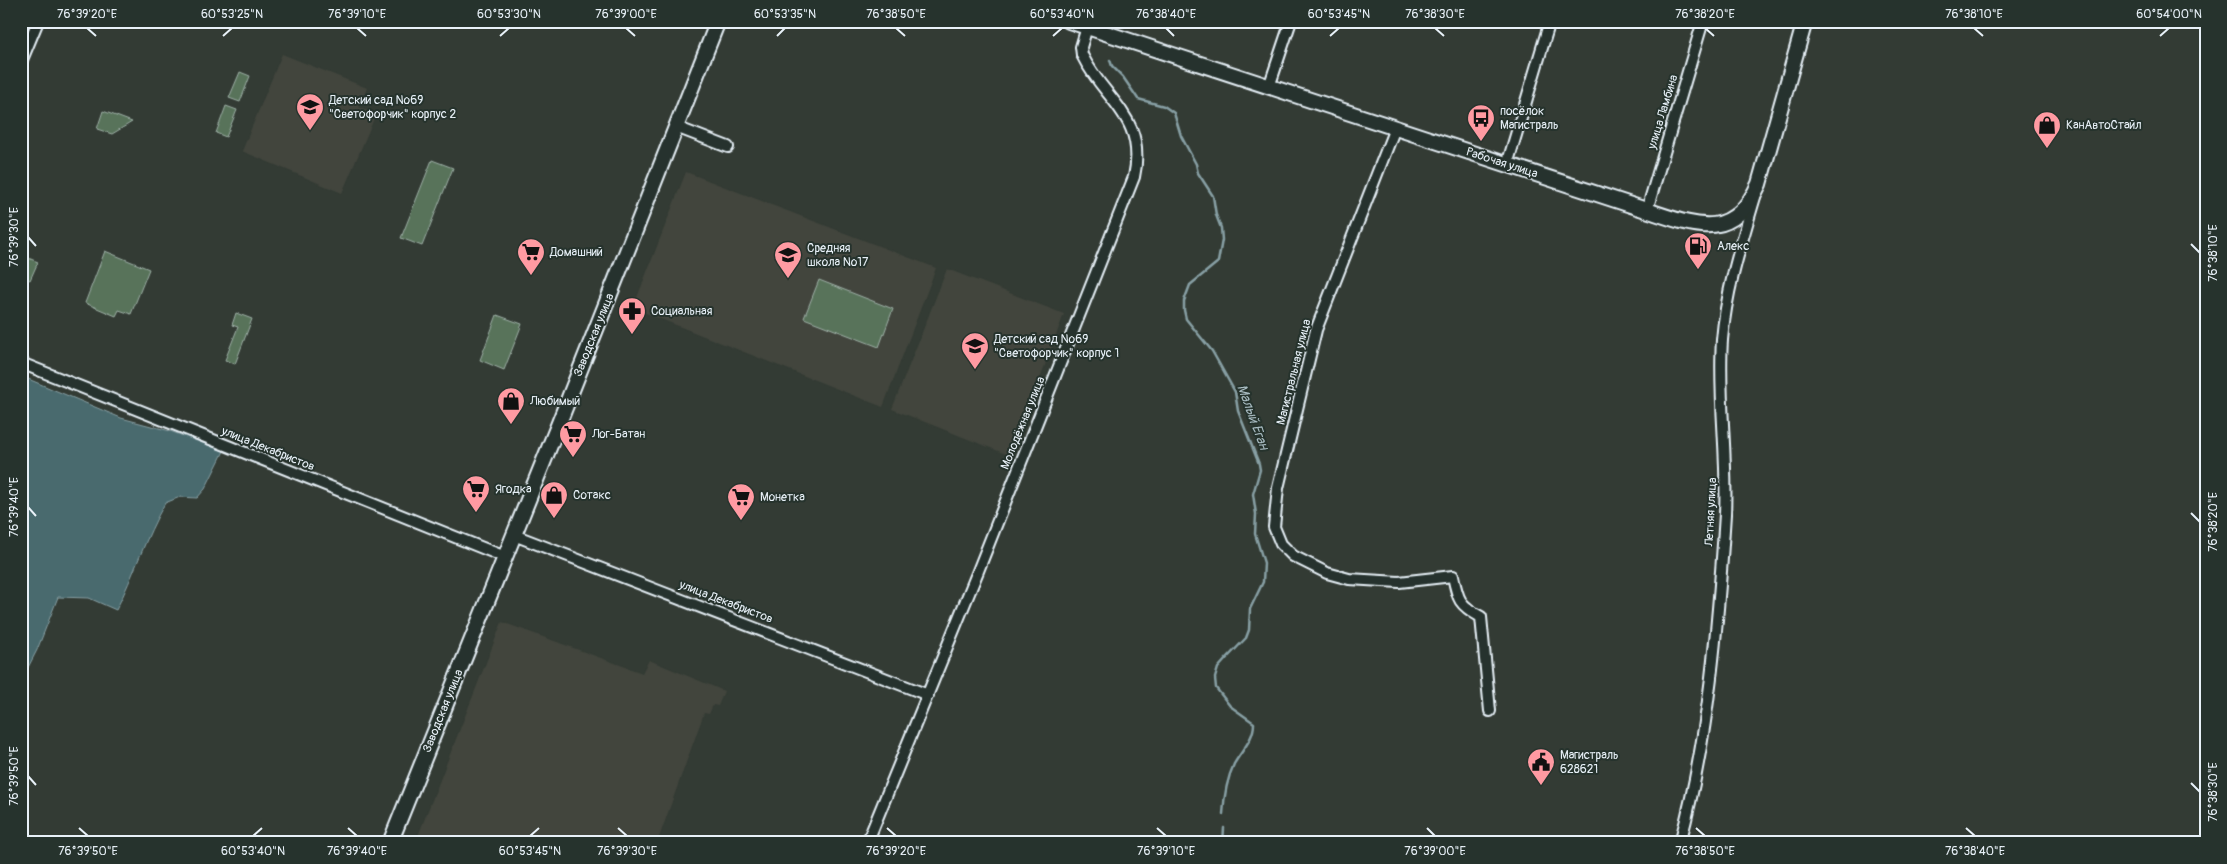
<svg xmlns="http://www.w3.org/2000/svg" width="2227" height="864" font-family="Pangolin,sans-serif">
  <style>
    .built { fill: #42453d }
    .green { fill: #58735a; stroke: #a0b2a9 }
    .water { fill: #486a6e; stroke: #88a0a5 }
    .lines { fill: none; stroke-linecap: round; stroke-linejoin: round }
    .stream { stroke: #88a0a5; stroke-width: 2.5 }
    .street-casing { stroke: #e8f1f8; stroke-width: 14 }
    .secondary-casing { stroke: #e8f1f8; stroke-width: 18 }
    .street { stroke: #26332d; stroke-width: 10 }
    .secondary { stroke: #26332d; stroke-width: 14 }
    .ticks { fill: none; stroke: #e8f1f8; stroke-width: 2 }
    .labels { text-anchor: middle; dominant-baseline: central; stroke-width: 4; stroke-linejoin: round; paint-order: stroke }
    .poi-label { font-size: 12px; fill: #e8f1f8; stroke: #26332d; text-anchor: start }
    .street-label { font-size: 12px; fill: #e8f1f8; stroke: #26332d }
    .water-label { font-size: 14px; font-style: italic; fill: #a8bbc1; stroke: #26332d }
    .neatline { fill: none; stroke: #e8f1f8; stroke-width: 2 }
    .ticks-label { font-size: 12px; text-anchor: middle; fill: #e8f1f8 }
  </style>
  <rect width="100%" height="100%" fill="#333b34"/>
  <filter id="ink" filterUnits="userSpaceOnUse"><feTurbulence type="fractalNoise" baseFrequency=".02" numOctaves="2"/><feDisplacementMap in="SourceGraphic" scale="10" xChannelSelector="R" yChannelSelector="G"/><feConvolveMatrix kernelMatrix="1 2 1 2 8 2 1 2 1" color-interpolation-filters="sRGB"/></filter>
  <g filter="url(#ink)">
    <path class="built" d="M282,54L367,88L359,107L376,114L342,193L242,151Z
      M686,172L936,268L883,407L633,308Z
      M947,269L1064,314L1011,456L892,409Z
      M502,622L642,673L649,660L724,691L718,706L713,705L709,714L704,713L657,843H436L418,836Z"/>
    <path class="green" d="M240,72L250,76L240,102L229,98Z
      M226,106L237,110L226,137L216,133Z
      M103,111L132,122L112,134L97,129Z
      M432,160L453,168L422,246L401,238Z
      M105,251L149,269L131,314L119,310L116,316L85,303Z
      M21,255L38,262L30,280L21,277Z
      M819,280L893,309L879,347L804,318Z
      M236,313L252,319L235,364L225,360L238,327L232,325Z
      M497,315L522,324L504,370L480,360Z"/>
    <path class="water" d="M21,376L121,418L170,431L224,451L205,489L197,498L180,497L165,503C145,538 134,575 116,610L89,598L58,597L37,650L21,681Z"/>
    <g class="lines">
      <path class="stream" d="M1110,60L1112,66L1123,77L1138,99L1164,106L1174,113L1181,136L1196,164L1198,173L1213,196L1216,215L1221,228L1222,240L1218,262L1190,285L1184,301V310L1186,319L1212,351L1235,392L1238,411L1259,464L1260,470L1253,494L1256,514L1255,534L1264,563L1263,582L1250,609L1249,630L1246,638L1226,659L1218,668L1215,678L1216,688L1230,706L1254,723C1254,739 1242,750 1234,764C1227,779 1224,797 1223,814
        M1223,843L1224,828"/>
      <g class="street-casing">
        <path id="street" d="M21,62L38,21
          M1269,87L1291,21
          M676,127L728,147
          M1395,128L1316,330L1278,488L1274,527L1281,544L1293,556L1327,573L1349,579L1399,582L1453,576C1458,600 1459,605 1481,617L1490,711
          M1507,165L1550,21
          M1647,210L1703,21
          M21,363L505,557
          M514,535L928,695
          M867,843L978,571L1134,177C1147,117 1105,102 1082,55L1081,47L1087,27
          M1680,843C1709,736 1718,624 1725,514C1728,456 1718,398 1722,340C1726,291 1741,244 1755,197"/>
      </g>
      <g class="secondary-casing">
        <path id="secondary" d="M1069,21L1640,208C1691,224 1731,246 1759,184L1805,21
          M390,843L559,423L718,21"/>
      </g>
      <use href="#street" class="street"/>
      <use href="#secondary" class="secondary"/>
    </g>
  </g>
  <path class="ticks" d="M87,28L96,36M357,28L366,36M626,28L635,36M896,28L905,36M1166,28L1174,36M1435,28L1444,36M1705,28L1714,36M1974,28L1983,36M223,36L232,28M500,36L509,28M777,36L785,28M1053,36L1062,28M1330,36L1339,28M2160,36L2169,28M28,237L36,246M2191,244L2200,253M28,507L36,516M2191,513L2200,522M28,776L36,785M2191,783L2200,792M79,828L88,836M348,828L357,836M618,828L627,836M887,828L896,836M1157,828L1166,836M1427,828L1435,836M1696,828L1705,836M1966,828L1975,836M253,836L262,828M530,836L539,828"/>
  <defs>
    <g id="school-pin" transform="scale(1.4375)"><path d="M0 17L-7.5 6A9.5 9.5 0 1 1 7.5 6Z" fill="#ff9aa2" stroke="#26332d"/><path d="M0-5L7-2L0 1L-7-2ZM-4 1L0 2.5L4 1V4Q0 6-4 4Z" fill="#111"/></g>
    <g id="bus-pin" transform="scale(1.4375)"><path d="M0 17L-7.5 6A9.5 9.5 0 1 1 7.5 6Z" fill="#ff9aa2" stroke="#26332d"/><path d="M-5-6H5V4H4V6H2V4H-2V6H-4V4H-5ZM-3.5-4V0h7V-4ZM-3.5 1.2v1.5H-2V1.2ZM2 1.2v1.5H3.5V1.2Z" fill="#111"/></g>
    <g id="shop-pin" transform="scale(1.4375)"><path d="M0 17L-7.5 6A9.5 9.5 0 1 1 7.5 6Z" fill="#ff9aa2" stroke="#26332d"/><path d="M-5-2.5h2.3a2.7 3.5 0 0 1 5.4 0H5L5.5 6h-11ZM-1.5-2.5h3a1.5 2.3 0 0 0-3 0Z" fill="#111"/></g>
    <g id="fuel-pin" transform="scale(1.4375)"><path d="M0 17L-7.5 6A9.5 9.5 0 1 1 7.5 6Z" fill="#ff9aa2" stroke="#26332d"/><path d="M-5.5-6h7V0h2V4h1.3V-2.5L3-4.5l.8-.8L6-3V5H2.5V1h-1V6h-7ZM-4.2-4.7v3.2H.2V-4.7Z" fill="#111"/></g>
    <g id="supermarket-pin" transform="scale(1.4375)"><path d="M0 17L-7.5 6A9.5 9.5 0 1 1 7.5 6Z" fill="#ff9aa2" stroke="#26332d"/><path d="M-6-5.5h2.5l.6 2H6L4.5 2H-2.5L-4.4-4H-6ZM-1.5 3.2a1.3 1.3 0 1 0 .1 0ZM3 3.2a1.3 1.3 0 1 0 .1 0Z" fill="#111"/></g>
    <g id="pharmacy-pin" transform="scale(1.4375)"><path d="M0 17L-7.5 6A9.5 9.5 0 1 1 7.5 6Z" fill="#ff9aa2" stroke="#26332d"/><path d="M-2-6h4v4h4v4h-4v4h-4v-4h-4v-4h4Z" fill="#111"/></g>
    <g id="civic-pin" transform="scale(1.4375)"><path d="M0 17L-7.5 6A9.5 9.5 0 1 1 7.5 6Z" fill="#ff9aa2" stroke="#26332d"/><path d="M-.6-6.5H3V-4.5H.6V-3L4-1V1h2V6H-6V1h2V-1L-.6-3ZM-1.2 2.5V6h2.4V2.5Z" fill="#111"/></g>
  </defs>
  <g fill-rule="evenodd">
    <use href="#school-pin" x="310" y="107"/>
    <use href="#bus-pin" x="1481" y="118"/>
    <use href="#shop-pin" x="2047" y="125"/>
    <use href="#fuel-pin" x="1698" y="246"/>
    <use href="#supermarket-pin" x="531" y="252"/>
    <use href="#school-pin" x="788" y="255"/>
    <use href="#pharmacy-pin" x="632" y="311"/>
    <use href="#school-pin" x="975" y="346"/>
    <use href="#shop-pin" x="511" y="401"/>
    <use href="#supermarket-pin" x="573" y="434"/>
    <use href="#supermarket-pin" x="476" y="489"/>
    <use href="#shop-pin" x="554" y="495"/>
    <use href="#supermarket-pin" x="741" y="497"/>
    <use href="#civic-pin" x="1541" y="762"/>
  </g>
  <g class="labels">
    <g class="poi-label">
      <text x="329" y="100">Детский сад №69<tspan x="329" dy="14">"Светофорчик" корпус 2</tspan></text>
      <text x="1500" y="111">посёлок<tspan x="1500" dy="14">Магистраль</tspan></text>
      <text x="2066" y="125">КанАвтоСтайл</text>
      <text x="1717" y="246">Алекс</text>
      <text x="807" y="248">Средняя<tspan x="807" dy="14">школа №17</tspan></text>
      <text x="550" y="252">Домашний</text>
      <text x="651" y="311">Социальная</text>
      <text x="994" y="339">Детский сад №69<tspan x="994" dy="14">"Светофорчик" корпус 1</tspan></text>
      <text x="530" y="401">Любимый</text>
      <text x="592" y="434">Лог-Батан</text>
      <text x="495" y="489">Ягодка</text>
      <text x="573" y="495">Сотакс</text>
      <text x="760" y="497">Монетка</text>
      <text x="1560" y="755">Магистраль<tspan x="1560" dy="14">628621</tspan></text>
    </g>
    <g class="street-label">
      <text transform="translate(1663 112) rotate(-73)">улица Ламбина</text>
      <text transform="translate(1502 163) rotate(18)">Рабочая улица</text>
      <text transform="translate(594 335) rotate(-68)">Заводская улица</text>
      <text transform="translate(1294 372) rotate(-76)">Магистральная улица</text>
      <text transform="translate(1023 423) rotate(-68)">Молодёжная улица</text>
      <text transform="translate(268 449) rotate(22)">улица Декабристов</text>
      <text transform="translate(1711 512) rotate(-87)">Летняя улица</text>
      <text transform="translate(726 602) rotate(21)">улица Декабристов</text>
      <text transform="translate(443 711) rotate(-68)">Заводская улица</text>
    </g>
    <g class="water-label">
      <text transform="translate(1253 417) rotate(70)">Малый Еган</text>
    </g>
  </g>
  <rect width="2227" height="864" fill="none" stroke="#26332d" stroke-width="55"/>
  <rect x="28" y="28" width="2172" height="808" class="neatline"/>
  <g class="ticks-label">
    <text x="87" y="18">76°39'20"E</text>
    <text x="232" y="18">60°53'25"N</text>
    <text x="357" y="18">76°39'10"E</text>
    <text x="509" y="18">60°53'30"N</text>
    <text x="626" y="18">76°39'00"E</text>
    <text x="785" y="18">60°53'35"N</text>
    <text x="896" y="18">76°38'50"E</text>
    <text x="1062" y="18">60°53'40"N</text>
    <text x="1166" y="18">76°38'40"E</text>
    <text x="1339" y="18">60°53'45"N</text>
    <text x="1435" y="18">76°38'30"E</text>
    <text x="1705" y="18">76°38'20"E</text>
    <text x="1974" y="18">76°38'10"E</text>
    <text x="2169" y="18">60°54'00"N</text>
    <text transform="translate(14 237) rotate(-90)" y="4">76°39'30"E</text>
    <text transform="translate(2213 253) rotate(-90)" y="4">76°38'10"E</text>
    <text transform="translate(14 507) rotate(-90)" y="4">76°39'40"E</text>
    <text transform="translate(2213 522) rotate(-90)" y="4">76°38'20"E</text>
    <text transform="translate(14 776) rotate(-90)" y="4">76°39'50"E</text>
    <text transform="translate(2213 792) rotate(-90)" y="4">76°38'30"E</text>
    <text x="88" y="855">76°39'50"E</text>
    <text x="253" y="855">60°53'40"N</text>
    <text x="357" y="855">76°39'40"E</text>
    <text x="530" y="855">60°53'45"N</text>
    <text x="627" y="855">76°39'30"E</text>
    <text x="896" y="855">76°39'20"E</text>
    <text x="1166" y="855">76°39'10"E</text>
    <text x="1435" y="855">76°39'00"E</text>
    <text x="1705" y="855">76°38'50"E</text>
    <text x="1975" y="855">76°38'40"E</text>
  </g>
</svg>
